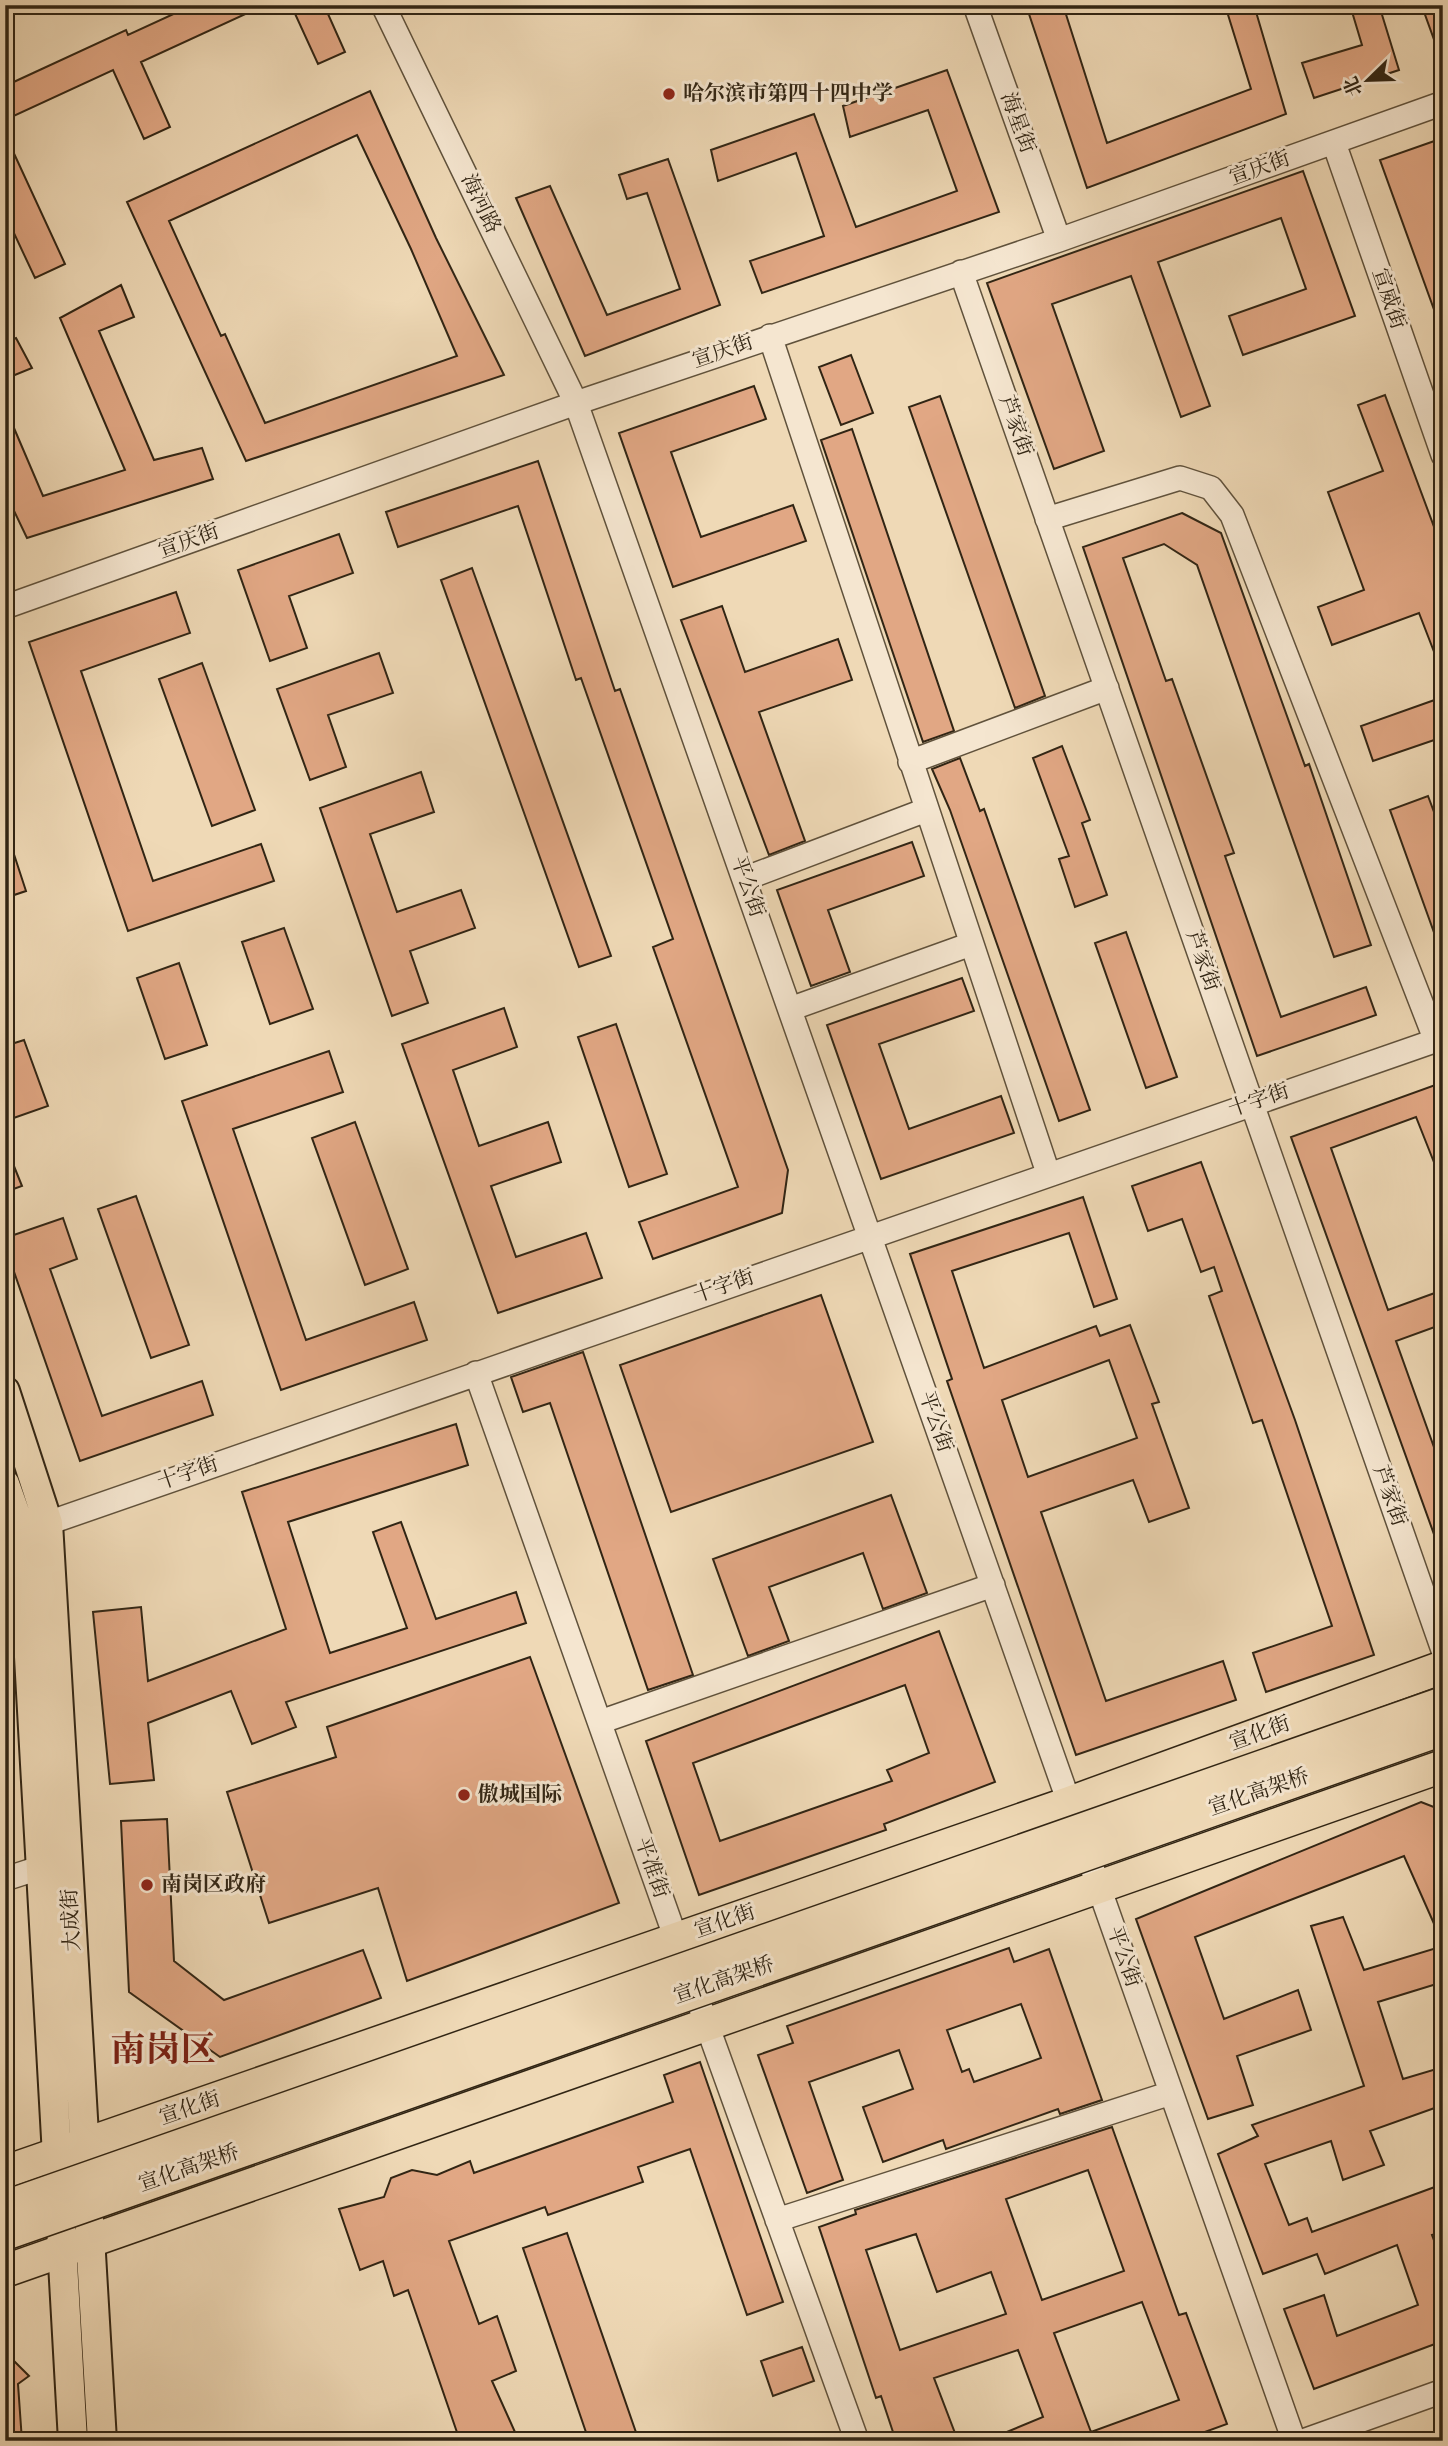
<svg xmlns="http://www.w3.org/2000/svg" width="1448" height="2446" font-family="'IM FELL English','Noto Serif SC',serif">
  <style>
    .building { fill: #e1a784; stroke: #312514; stroke-width: 2; fill-rule: evenodd }
    .lines { fill: none; stroke-linecap: round; stroke-linejoin: round }
    .minor-casing { stroke: #60523c; stroke-width: 26 }
    .major-casing { stroke: #312514; stroke-width: 32 }
    .highway-casing { stroke: #312514; stroke-width: 35 }
    .minor { stroke: #f5e6d0; stroke-width: 23 }
    .major { stroke: #efd9b6; stroke-width: 28 }
    .highway { stroke: #efd9b6; stroke-width: 32 }
    .highway-bridge-casing { stroke: #312514; stroke-width: 35; stroke-linecap: butt }
    .highway-bridge { stroke: #efd9b6; stroke-width: 32 }
    .poi-dot { fill: #8f2418; stroke: #f5e6d0; stroke-width: 2.5 }
    .labels { text-anchor: middle; dominant-baseline: central; stroke-width: 6; stroke-linejoin: round; paint-order: stroke }
    .poi-label { font-size: 21px; font-weight: bold; fill: #312514; stroke: #f5e6d0; text-anchor: start }
    .street-label { font-size: 21px; fill: #312514; stroke: #f5e6d0 }
    .town-label { font-size: 35px; font-weight: bold; fill: #7a1f14; stroke: #f5e6d0 }
  </style>
  <rect width="100%" height="100%" fill="#efd9b6"/>
  <filter id="stains"><feTurbulence type="fractalNoise" baseFrequency=".00286" numOctaves="4"/><feColorMatrix values="0 0 0 0 .2 0 0 0 0 .09 0 0 0 0 .02 0 0 0 .5 -.17"/></filter>
  <radialGradient id="worn" r=".72"><stop offset=".6" stop-color="#630" stop-opacity="0"/><stop offset="1" stop-color="#630" stop-opacity=".3"/></radialGradient>
  <path class="building" d="M193,5H265L141,62L170,127L144,139L113,70L5,120V86L126,30L128,35Z
    M291,5H324L345,52L318,64Z
    M1026,5H1063L1107,143L1251,89L1225,5H1254L1286,114L1087,188Z
    M1350,5H1379L1399,70L1314,98L1302,63L1362,45Z
    M1434,5H1443L1441,59L1423,9Z
    M947,70L999,212L762,293L750,261L824,236L796,153L718,181L711,150L814,114L856,227L957,191L928,110L850,137L843,106Z
    M370,91L436,238L504,375L246,461L127,202ZM357,135L411,249L457,356L265,423L225,334L221,336L169,221Z
    M5,134L65,264L35,278L5,214Z
    M1443,138V183L1435,185L1443,206L1441,329L1380,160Z
    M668,159L720,305L585,356L516,198L550,186L607,315L680,289L647,193L627,199L619,175Z
    M1303,171L1355,316L1243,355L1229,316L1306,289L1281,218L1158,262L1210,406L1181,417L1131,276L1052,304L1104,451L1054,469L987,283Z
    M121,285L134,317L99,331L154,460L202,448L213,479L27,538L5,492V407L43,496L125,470L60,318Z
    M16,338L32,368L5,379V343Z
    M851,355L873,413L841,425L819,367Z
    M754,386L766,419L671,452L701,537L793,505L806,541L673,587L619,433Z
    M1385,395L1443,551V675L1419,613L1332,645L1318,607L1364,590L1328,492L1383,471L1358,405Z
    M940,396L1045,696L1015,708L909,407Z
    M852,429L954,731L923,742L821,440Z
    M538,461L615,691L620,689L788,1170L782,1213L653,1259L639,1222L738,1187L653,947L673,939L581,678L576,680L518,506L398,547L386,512Z
    M1182,513L1221,533L1305,766L1309,764L1371,945L1334,957L1197,565L1164,544L1123,558L1166,681L1172,679L1234,853L1225,856L1281,1017L1366,987L1376,1015L1257,1056L1083,547Z
    M339,534L353,573L289,596L307,648L270,661L238,570Z
    M472,568L611,956L579,967L441,580Z
    M176,592L190,633L81,671L153,881L261,844L274,881L128,931L29,642Z
    M722,606L745,672L838,639L852,680L759,712L805,841L769,855L681,620Z
    M379,653L393,693L328,715L346,767L310,780L277,689Z
    M202,663L255,810L212,826L159,679Z
    M1443,697V737L1373,761L1361,726Z
    M1062,746L1090,820L1082,823L1107,895L1075,907L1059,859L1069,856L1033,758Z
    M960,758L980,811L984,809L1090,1110L1059,1121L950,810L932,769Z
    M421,772L434,812L370,834L397,912L461,890L475,928L410,951L428,1003L392,1016L320,808Z
    M1428,796L1443,836L1441,952L1390,810Z
    M8,836L26,891L5,898V837Z
    M912,842L924,876L828,910L850,972L811,986L777,890Z
    M284,928L313,1009L270,1024L242,942Z
    M1126,932L1177,1077L1146,1088L1095,943Z
    M179,963L207,1045L165,1059L137,978Z
    M962,978L974,1011L879,1044L909,1129L1001,1096L1014,1133L881,1179L827,1025Z
    M504,1008L517,1047L453,1070L479,1146L548,1122L561,1162L491,1186L516,1257L586,1233L602,1278L498,1313L402,1044Z
    M616,1024L667,1174L629,1187L578,1037Z
    M24,1040L48,1106L5,1121V1046Z
    M329,1051L343,1092L233,1129L306,1340L414,1302L427,1340L281,1390L182,1101Z
    M1438,1084L1443,1098V1185L1416,1117L1331,1148L1388,1310L1443,1290V1324L1396,1341L1435,1450L1443,1447V1550L1440,1551L1291,1137Z
    M355,1122L408,1269L365,1285L312,1138Z
    M5,1144L22,1186L5,1192Z
    M1201,1162L1295,1420L1374,1655L1266,1692L1253,1653L1332,1626L1262,1420L1253,1423L1209,1296L1222,1291L1214,1267L1201,1272L1182,1219L1148,1231L1132,1186Z
    M136,1196L189,1345L151,1358L98,1209Z
    M1083,1197L1117,1299L1094,1307L1069,1233L952,1271L984,1368L1096,1326L1100,1336L1130,1325L1159,1402L1152,1404L1189,1508L1149,1522L1133,1480L1041,1512L1106,1701L1223,1661L1236,1700L1076,1755L947,1381L952,1379L910,1254ZM1109,1360L1137,1438L1028,1477L1002,1400Z
    M63,1218L77,1259L50,1269L102,1416L202,1381L213,1415L80,1461L5,1246V1238Z
    M821,1295L873,1442L671,1512L620,1365Z
    M583,1352L693,1675L648,1690L550,1403L523,1412L511,1377Z
    M456,1424L468,1465L288,1522L330,1653L407,1628L373,1532L401,1522L436,1619L516,1592L526,1623L286,1702L296,1727L252,1744L231,1691L148,1723L154,1780L110,1784L93,1612L141,1607L148,1681L286,1629L242,1492Z
    M891,1495L927,1593L883,1609L863,1553L769,1587L789,1641L748,1656L713,1559Z
    M939,1631L995,1782L884,1824L886,1830L699,1895L646,1741ZM905,1685L929,1753L887,1770L892,1781L720,1841L693,1763Z
    M530,1657L619,1903L407,1981L378,1888L269,1923L227,1792L336,1757L327,1727Z
    M1421,1802L1439,1809L1443,1819V1944L1404,1856L1195,1937L1224,2019L1298,1990L1311,2030L1237,2056L1253,2105L1208,2119L1136,1919Z
    M167,1819L174,1961L224,2000L363,1950L381,1998L220,2057L129,1992L121,1821Z
    M1343,1917L1364,1970L1443,1946V1982L1378,2002L1403,2079L1443,2067V2105L1370,2131L1384,2165L1343,2180L1331,2141L1265,2164L1289,2225L1307,2218L1312,2232L1443,2184V2232L1432,2235L1443,2265V2341L1314,2389L1284,2309L1324,2295L1337,2336L1418,2305L1397,2245L1325,2274L1317,2254L1263,2274L1218,2154L1258,2136L1252,2125L1364,2086L1311,1926Z
    M1009,1948L1014,1962L1049,1949L1102,2100L1060,2114L1058,2109L946,2149L943,2140L883,2162L863,2107L913,2089L899,2050L809,2082L843,2180L807,2193L758,2055L793,2043L787,2026ZM1021,2004L1041,2058L974,2082L969,2069L962,2072L947,2030Z
    M700,2062L783,2302L747,2315L690,2149L638,2167L643,2182L548,2215L545,2207L449,2241L479,2324L497,2316L516,2371L492,2381L519,2441H460L408,2290L394,2296L383,2261L360,2270L339,2209L384,2197L391,2178L412,2170L437,2175L470,2161L474,2173L673,2102L664,2075Z
    M1112,2127L1179,2315L1186,2313L1227,2424L1180,2441H985L1043,2417L1018,2350L934,2378L958,2441H896L881,2396L876,2398L819,2227L856,2214L855,2210ZM1088,2170L1124,2271L1042,2300L1006,2199ZM916,2234L937,2292L991,2272L1006,2314L900,2350L866,2250ZM1142,2302L1179,2400L1091,2432L1054,2333Z
    M567,2233L639,2441H589L523,2248Z
    M802,2347L814,2381L773,2396L761,2361Z
    M5,2352L29,2376L18,2384L22,2441H5Z"/>
  <g class="lines">
    <g class="minor-casing">
      <path id="minor" d="M383,5L576,403L1294,2441
        M975,5L1059,240
        M1334,143L1443,455
        M961,272L1443,1650
        M770,336L1048,1173
        M1047,519L1180,478L1211,488L1232,515L1436,1041
        M5,607L576,403L1059,240L1443,103
        M910,762L1107,688
        M744,879L926,810
        M790,1009L971,944
        M476,1373L676,1939L857,2441
        M5,1538L1443,1038
        M600,1722L993,1585
        M5,1879L39,1868
        M777,2220L1171,2093
        M1303,2441L1443,2391"/>
    </g>
    <g class="major-casing">
      <path id="major" d="M5,1391L48,1523L102,2441
        M5,1484L22,1532L73,2441"/>
    </g>
    <g class="highway-casing">
      <path id="highway" d="M5,2172L1069,1803L1443,1667
        M5,2271L1443,1766"/>
    </g>
    <use href="#minor" class="minor"/>
    <use href="#major" class="major"/>
    <use href="#highway" class="highway"/>
    <g class="highway-bridge-casing">
      <path id="highway-bridge" d="M5,2207L1443,1703
        M5,2234L1443,1729"/>
    </g>
    <use href="#highway-bridge" class="highway-bridge"/>
  </g>
  <g class="poi-dot">
    <circle cx="669" cy="94" r="7"/>
    <circle cx="464" cy="1795" r="7"/>
    <circle cx="147" cy="1885" r="7"/>
  </g>
  <g class="labels">
    <g class="poi-label">
      <text x="683" y="94">哈尔滨市第四十四中学</text>
      <text x="478" y="1795">傲城国际</text>
      <text x="161" y="1885">南岗区政府</text>
    </g>
    <g class="street-label">
      <text transform="translate(1017 123) rotate(70)">海星街</text>
      <text transform="translate(1260 169) rotate(-20)">宣庆街</text>
      <text transform="translate(480 204) rotate(64)">海河路</text>
      <text transform="translate(1388 299) rotate(71)">宣威街</text>
      <text transform="translate(723 352) rotate(-19)">宣庆街</text>
      <text transform="translate(1015 426) rotate(71)">芦家街</text>
      <text transform="translate(189 542) rotate(-20)">宣庆街</text>
      <text transform="translate(747 887) rotate(71)">平公街</text>
      <text transform="translate(1202 961) rotate(71)">芦家街</text>
      <text transform="translate(1259 1101) rotate(-19)">十字街</text>
      <text transform="translate(724 1287) rotate(-19)">十字街</text>
      <text transform="translate(935 1422) rotate(71)">平公街</text>
      <text transform="translate(188 1474) rotate(-19)">十字街</text>
      <text transform="translate(1389 1496) rotate(71)">芦家街</text>
      <text transform="translate(1260 1734) rotate(-20)">宣化街</text>
      <text transform="translate(1259 1793) rotate(-19)">宣化高架桥</text>
      <text transform="translate(651 1868) rotate(71)">平准街</text>
      <text transform="translate(72 1920) rotate(-93)">大成街</text>
      <text transform="translate(725 1922) rotate(-19)">宣化街</text>
      <text transform="translate(1123 1957) rotate(71)">平公街</text>
      <text transform="translate(724 1981) rotate(-19)">宣化高架桥</text>
      <text transform="translate(190 2109) rotate(-19)">宣化街</text>
      <text transform="translate(189 2169) rotate(-19)">宣化高架桥</text>
    </g>
    <g class="town-label">
      <text x="163" y="2051">南岗区</text>
    </g>
  </g>
  <rect width="1448" height="2446" fill="none" stroke="#efd9b6" stroke-width="28"/>
  <rect x="7" y="7" width="1434" height="2432" fill="none" stroke="#312514" stroke-width="3.5"/>
  <rect x="14" y="14" width="1420" height="2418" fill="none" stroke="#312514" stroke-width="2"/>
  <g transform="translate(1368 80) rotate(247)" stroke="#f5e6d0" stroke-width="5" paint-order="stroke">
  <path d="M0-5L12 26L0 18L-12 26Z" fill="#312514"/>
  <text y="-10" font-size="19" font-weight="bold" text-anchor="middle" fill="#312514">北</text>
  </g>
  <rect width="100%" height="100%" filter="url(#stains)"/>
  <rect width="100%" height="100%" fill="url(#worn)"/>
</svg>
